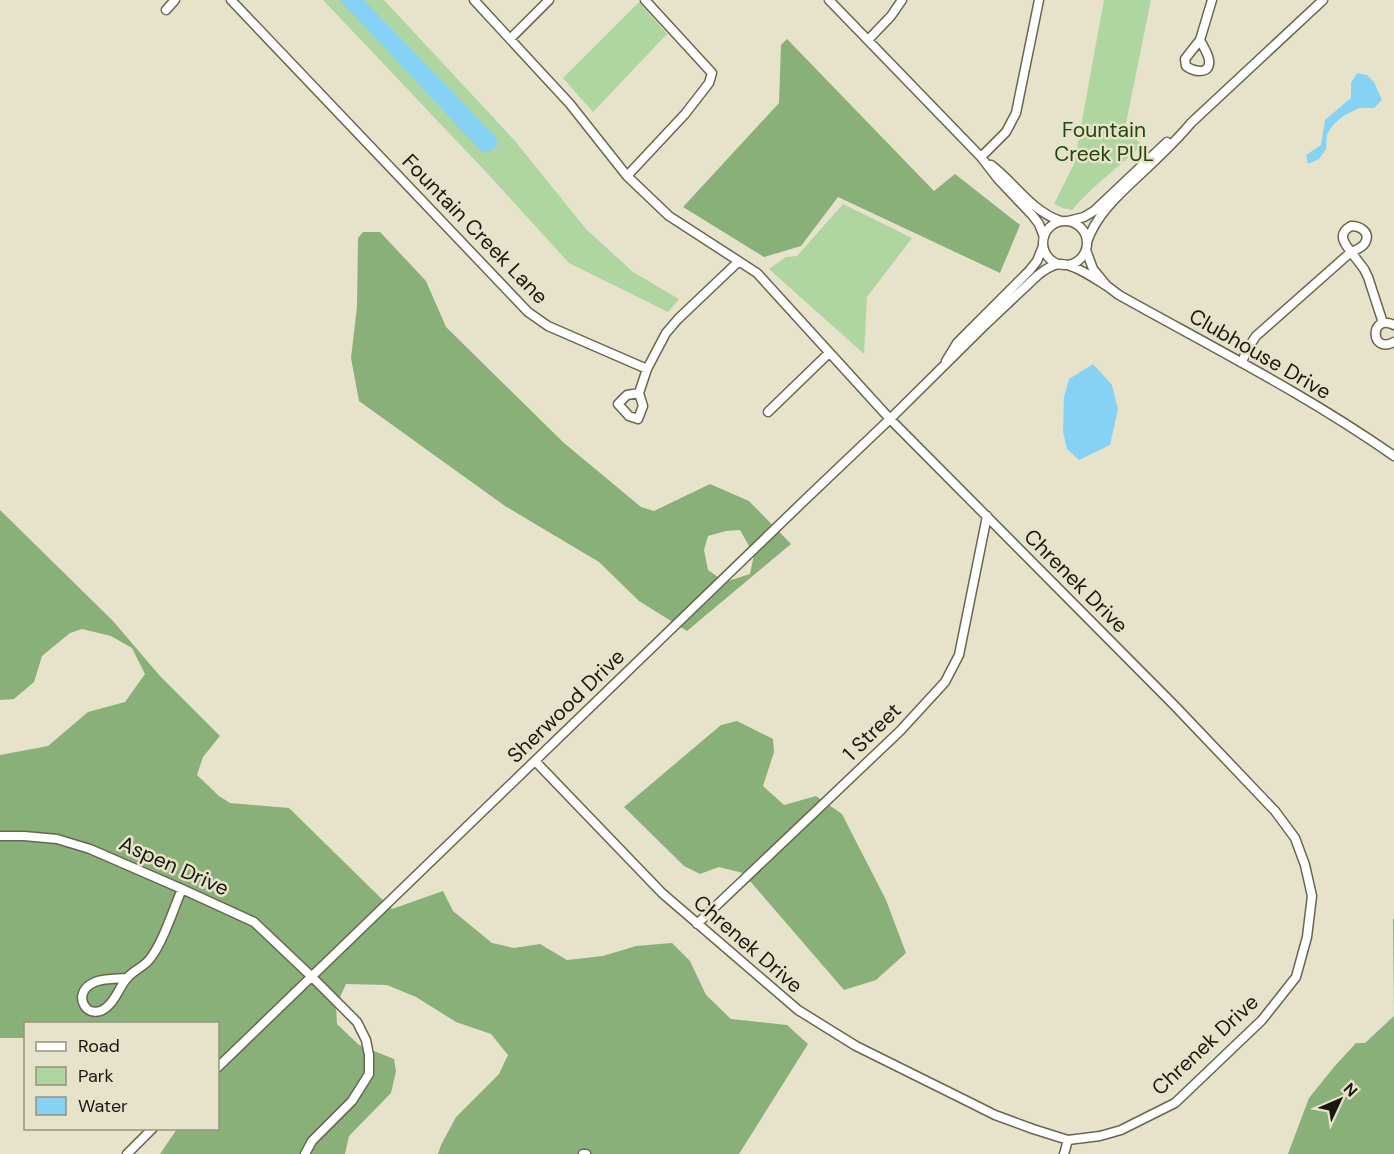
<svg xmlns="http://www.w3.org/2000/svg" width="1394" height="1154" font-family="'DM Sans',sans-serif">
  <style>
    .green { fill: #afd5a1 }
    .forest { fill: #88b078; fill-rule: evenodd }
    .water { fill: #85d2f5 }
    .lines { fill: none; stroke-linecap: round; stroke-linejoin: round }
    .minor-casing { stroke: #696650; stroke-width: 11 }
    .minor { stroke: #fff; stroke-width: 8 }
    .labels { text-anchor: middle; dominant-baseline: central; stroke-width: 5; stroke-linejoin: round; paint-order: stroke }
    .park-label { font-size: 21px; fill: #21470d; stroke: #e7e3ca }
    .street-label { font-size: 21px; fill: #19180f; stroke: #e7e3ca }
  </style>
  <rect width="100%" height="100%" fill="#e7e3ca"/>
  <path class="green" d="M323,0H384L515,141L586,229L633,272L679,299L668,312L569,263L486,172Z
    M1104,0H1151L1125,128L1142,145C1119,167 1093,185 1072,210L1063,208L1054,204L1074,164Z
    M639,2L667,34L593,112L563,78Z
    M843,204L912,238L867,297L864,354L769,269L786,257L797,256Z"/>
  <path class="forest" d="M787,39L934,191L955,174L1020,225L1000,273L838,197L801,246L764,257L683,207L779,103L781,45Z
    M363,232H380L426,281L446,327L564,443L641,507L654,511L710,484L749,501L791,544L687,631L639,601L599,562L505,506L359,401L351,358L357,307L358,238ZM740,530L754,555L750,574L725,582L708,570L704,550L708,536L726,531Z
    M0,510L113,621L160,676L220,736L203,757L197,775L219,796L230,803L289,808L392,909L443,891L453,911L492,943L514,948L540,944L567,960L603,956L636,946L672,943L690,961L706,995L731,1019L787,1025L808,1044L739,1154H438L441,1145L456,1117L499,1074L508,1055L491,1034L456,1022L416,997L387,985L346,984L336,1006L337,1024L359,1045L394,1059L396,1071L391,1093L349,1136L345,1154H160L177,1129L218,1128V1024H26L25,1038H0V755L48,746L88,712L125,702L145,674L132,648L111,636L82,629L70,633L42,656L34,682L14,699L0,700Z
    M737,721L773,739L774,752L763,786L784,805L816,796L842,814L886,900L906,953L876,980L844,990L743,873L719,867L700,874L684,866L624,807L721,725Z
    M1394,917V1154H1288L1309,1098L1334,1067L1356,1043H1365L1394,1016L1393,920Z"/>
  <path class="water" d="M340,0H364L495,136L498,144L489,152L481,151Z
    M1357,73L1367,75L1374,82L1382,100L1374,108H1359L1343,116L1333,125L1327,134L1326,149L1319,159L1308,164L1306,155L1321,145L1325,120L1351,98V83Z
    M1093,364L1112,385L1118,409L1110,445L1079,460L1067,449L1063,432L1064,397L1069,379Z"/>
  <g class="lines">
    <g class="minor-casing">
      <path id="minor" d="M231,0L528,312L548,326L647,369
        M474,0L570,104L627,176L669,216L757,273L890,419L1174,705L1275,811L1295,838L1305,865L1312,896L1307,937L1296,977L1262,1020L1175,1103L1121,1130L1100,1136L1068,1140L1033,1129L995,1115L969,1102L856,1046L798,1010L662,893L535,761
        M829,0L981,157L998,179L1033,216L1039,224L1044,237
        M166,10L175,0
        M510,39L549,0
        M868,40L891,16L902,0
        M1200,40C1203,46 1208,53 1209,60C1211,75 1194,72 1186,66L1185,59L1200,40L1212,0
        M981,157L1006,132L1016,113L1039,0
        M991,165C1015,183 1032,212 1061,221
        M627,176L685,114L709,83L712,73L645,0
        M1068,221L1084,217L1094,211L1167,142
        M1043 243a22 22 0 1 1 44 0a22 22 0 1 1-44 0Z
        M1351,226C1360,226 1371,232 1365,243C1362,248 1356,250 1351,252C1344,243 1337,234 1351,226Z
        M1087,242C1097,212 1123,191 1145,170C1161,155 1177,140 1191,123L1323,0
        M1107,286L1119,295C1212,347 1307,395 1394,456
        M1394,325C1369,313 1370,355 1394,342
        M946,361L957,343L1029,271L1037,261L1043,246
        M1242,363L1246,351L1256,336L1351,252L1364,269L1368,277L1383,323
        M639,393L627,395L618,404L629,416L638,419L643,406L639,393L647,369L666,333L678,319L738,262
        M768,412L829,353
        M0,836H24L57,839L90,849L182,889L254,922L311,976L357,1022L366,1040L369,1055V1074L352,1101L312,1141L305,1154
        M697,924L900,731L945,682L959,655L987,516
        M127,978C117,979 105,978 95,982C68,993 89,1026 109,1005C117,997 120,986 127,978C133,971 143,967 149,960C163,943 173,910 182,889
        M218,1067L809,496L890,419L985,325L1038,275C1043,271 1052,265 1059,264C1073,263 1095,279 1107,286L1093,269L1086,250
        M127,1154L153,1128
        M583,1154H586
        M1064,1154L1068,1140"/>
    </g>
    <use href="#minor" class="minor"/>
  </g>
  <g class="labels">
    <g class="park-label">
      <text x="1104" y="130">Fountain<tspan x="1104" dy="24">Creek PUL</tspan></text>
    </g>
    <g class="street-label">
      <text transform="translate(475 229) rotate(46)">Fountain Creek Lane</text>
      <text transform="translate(1260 354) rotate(30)">Clubhouse Drive</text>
      <text transform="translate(1076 581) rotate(45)">Chrenek Drive</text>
      <text transform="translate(566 706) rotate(-44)">Sherwood Drive</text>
      <text transform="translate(872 732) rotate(-45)">1 Street</text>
      <text transform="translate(174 866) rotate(24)">Aspen Drive</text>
      <text transform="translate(748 944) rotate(41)">Chrenek Drive</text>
      <text transform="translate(1205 1045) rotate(-43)">Chrenek Drive</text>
    </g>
  </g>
  <rect x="24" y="1022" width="195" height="108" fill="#e7e3ca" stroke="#95927f" stroke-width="1.5"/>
  <rect x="36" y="1042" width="30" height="9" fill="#ffffff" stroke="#95927f" stroke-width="1.5"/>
  <text x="78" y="1052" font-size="18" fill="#19180f">Road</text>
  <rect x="36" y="1067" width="30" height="18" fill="#afd5a1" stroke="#95927f" stroke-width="1.5"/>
  <text x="78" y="1082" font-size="18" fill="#19180f">Park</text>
  <rect x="36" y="1097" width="30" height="18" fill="#85d2f5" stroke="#95927f" stroke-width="1.5"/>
  <text x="78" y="1112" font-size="18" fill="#19180f">Water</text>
  <g transform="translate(1340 1100) rotate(46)" stroke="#e7e3ca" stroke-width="4.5" paint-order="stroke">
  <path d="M0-4.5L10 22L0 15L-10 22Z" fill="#19180f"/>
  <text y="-9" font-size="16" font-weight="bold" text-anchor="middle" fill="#19180f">N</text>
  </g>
</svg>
